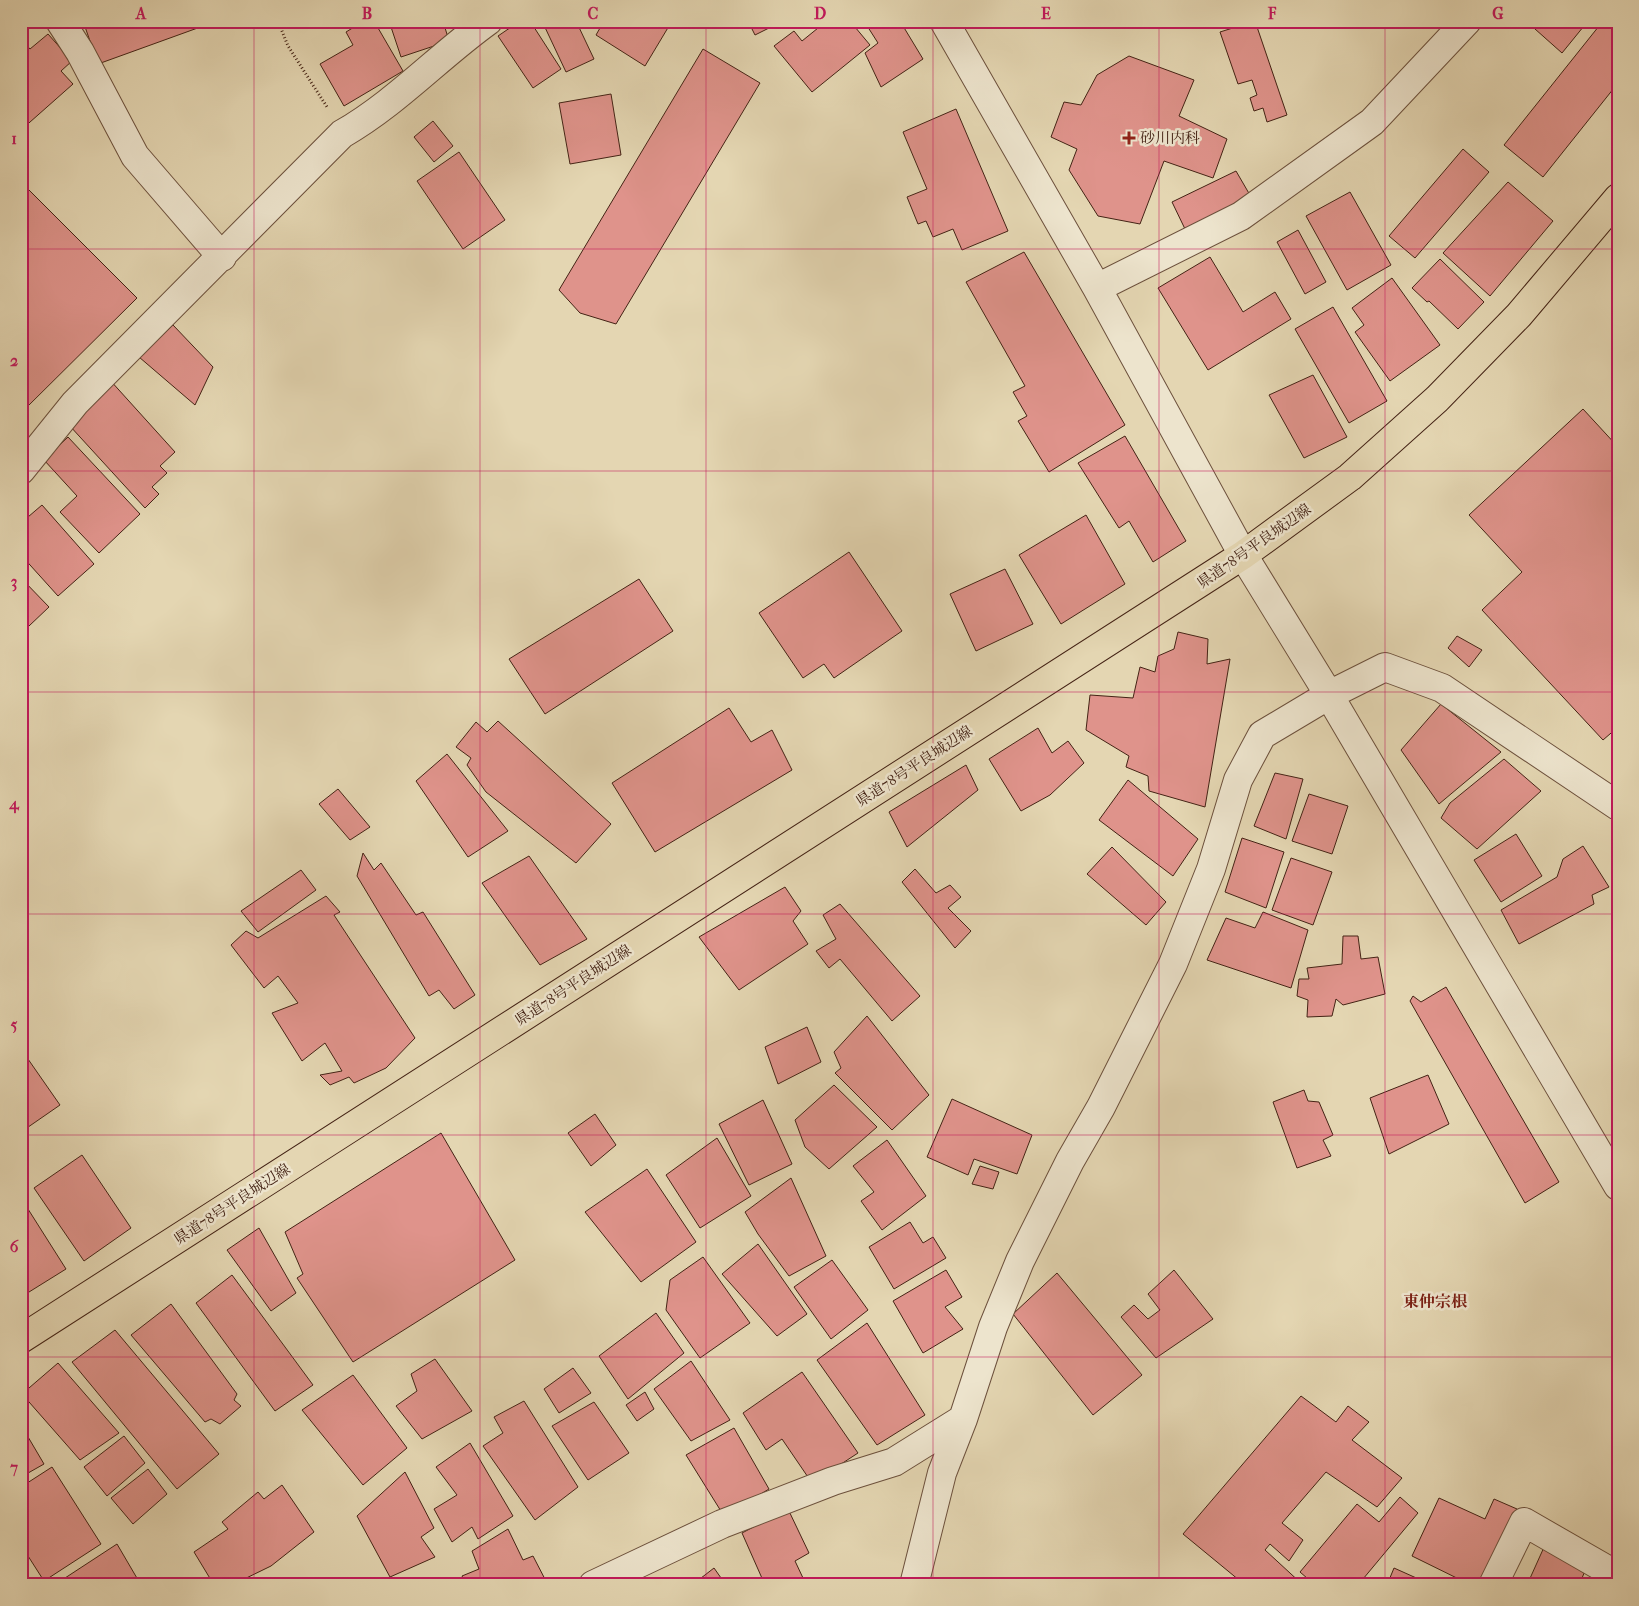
<svg xmlns="http://www.w3.org/2000/svg" width="1639" height="1606" font-family="'IM FELL French Canon','Noto Serif JP',serif">
  <style>
    .building { fill: #df938b; stroke: #442315 }
    .lines { fill: none; stroke-linecap: round; stroke-linejoin: round }
    .minor-casing { stroke: #6c503c; stroke-width: 30 }
    .major-casing { stroke: #442315; stroke-width: 30 }
    .path { stroke: #442315; stroke-width: 3; stroke-dasharray: 1 2.5; stroke-linecap: butt }
    .minor { stroke: #ede4cd; stroke-width: 28 }
    .major { stroke: #e4d6b2; stroke-width: 28 }
    .grid { fill: none; stroke: #c2185b; stroke-width: 1; stroke-opacity: 0.55 }
    .poi-dot { fill: #8f2418; stroke: #ede4cd; stroke-width: 2 }
    .labels { text-anchor: middle; dominant-baseline: central; stroke-width: 5; stroke-linejoin: round; paint-order: stroke }
    .poi-label { font-size: 15px; fill: #442315; stroke: #ede4cd; text-anchor: start }
    .street-label { font-size: 15px; fill: #442315; stroke: #ede4cd }
    .neighbourhood-label { font-size: 16px; font-weight: bold; fill: #7a1f14; stroke: #ede4cd }
    .neatline { fill: none; stroke: #c2185b; stroke-width: 2 }
    .grid-label { font-size: 16px; text-anchor: middle; font-weight: bold; fill: #c2185b }
  </style>
  <rect width="100%" height="100%" fill="#e4d6b2"/>
  <filter id="stains"><feTurbulence type="fractalNoise" baseFrequency=".004" numOctaves="4"/><feColorMatrix values="0 0 0 0 .2 0 0 0 0 .09 0 0 0 0 .02 0 0 0 .5 -.17"/></filter>
  <radialGradient id="worn" r=".72"><stop offset=".6" stop-color="#630" stop-opacity="0"/><stop offset="1" stop-color="#630" stop-opacity=".3"/></radialGradient>
  <path class="building" d="M83,21H217L98,64Z
    M364,21H374L403,71L344,106L320,64L353,45L346,32Z
    M389,21H443L449,41L401,57Z
    M520,21H530L561,69L533,88L498,36Z
    M542,21H576L594,59L566,72Z
    M604,21H672L645,66L596,35Z
    M748,21H781V22L755,35Z
    M812,21H850L870,45L812,92L774,46L794,31L802,41L818,28Z
    M864,21H900L923,59L881,87L865,53L878,43Z
    M1255,21L1287,115L1267,122L1263,108L1254,111L1250,98L1257,95L1252,80L1238,84L1220,32Z
    M1526,21H1588L1562,53Z
    M1603,21H1618V91L1614,88L1543,177L1504,145Z
    M48,34L72,61L61,71L73,84L21,130V39L30,49Z
    M703,49L760,83L616,324L580,313L559,290Z
    M1129,56L1194,80L1179,116L1227,139L1213,178L1164,161L1140,224L1098,216L1069,170L1077,149L1051,137L1064,102L1081,105L1097,75Z
    M611,94L621,155L570,164L559,103Z
    M956,109L1008,231L962,250L953,229L933,237L926,221L918,224L907,197L927,189L903,132Z
    M433,121L453,146L434,162L414,137Z
    M1463,149L1489,172L1415,258L1389,236Z
    M459,152L505,220L463,249L417,181Z
    M1236,171L1254,202L1185,229L1172,202Z
    M21,182L137,298L26,408L21,403Z
    M1508,182L1553,221L1490,296L1443,253Z
    M1350,192L1391,265L1347,290L1306,216Z
    M1298,230L1326,282L1305,294L1277,242Z
    M1024,252L1125,425L1049,472L1018,421L1027,416L1013,392L1025,386L966,282Z
    M1210,257L1243,312L1275,292L1291,319L1208,370L1158,288Z
    M1440,259L1484,302L1458,329L1429,301L1427,302L1412,288Z
    M1392,278L1440,345L1390,381L1355,332L1364,325L1352,308Z
    M1333,307L1387,401L1349,423L1295,329Z
    M173,325L213,367L195,405L139,357Z
    M1313,375L1347,437L1304,458L1269,395Z
    M109,379L175,452L160,466L167,473L152,487L159,494L145,508L69,425Z
    M1583,409L1618,447V727L1603,740L1482,610L1522,572L1469,515Z
    M1125,436L1186,541L1153,562L1129,521L1119,528L1078,463Z
    M68,437L140,514L99,553L60,512L77,496L44,460Z
    M42,505L94,564L58,596L21,555V523Z
    M1086,515L1125,584L1061,624L1019,555Z
    M849,552L902,631L834,678L824,664L803,678L759,613Z
    M1005,569L1033,624L976,651L950,594Z
    M21,578L49,607L29,626L21,618Z
    M639,579L673,631L545,714L509,659Z
    M1178,632L1208,639L1207,664L1230,659L1205,807L1149,791L1148,776L1126,767L1129,756L1086,730L1090,695L1133,698L1140,667L1155,672L1158,656L1174,649Z
    M1457,636L1482,650L1469,667L1448,648Z
    M1441,704L1501,752L1439,804L1401,750Z
    M729,708L751,742L772,730L792,770L655,852L612,783Z
    M498,721L611,824L576,863L486,792L467,765L471,758L456,747L476,722L487,732Z
    M1038,728L1052,753L1068,741L1084,763L1050,795L1021,811L989,759Z
    M447,754L508,831L468,857L416,781Z
    M1504,759L1541,791L1477,849L1441,818L1450,803Z
    M966,765L978,790L907,847L889,812Z
    M1275,773L1303,779L1286,839L1254,826Z
    M1128,780L1198,839L1173,876L1099,820Z
    M338,789L370,827L350,840L319,804Z
    M1309,794L1348,806L1332,854L1292,841Z
    M1516,834L1542,876L1501,902L1474,860Z
    M1242,838L1284,852L1266,908L1225,892Z
    M1583,846L1609,887L1592,895L1594,904L1519,944L1501,910L1557,877L1563,859Z
    M1112,847L1166,902L1146,925L1087,874Z
    M363,853L374,870L381,863L416,915L423,912L475,995L454,1009L439,990L429,996L357,876Z
    M529,856L587,939L540,965L482,883Z
    M1291,858L1332,872L1313,925L1272,910Z
    M915,869L936,893L950,885L961,897L948,908L971,931L955,948L902,882Z
    M301,870L316,890L258,932L241,911Z
    M785,887L801,911L793,921L808,944L739,990L699,937Z
    M326,896L340,912L334,915L415,1038L386,1068L354,1083L349,1077L330,1085L320,1075L342,1071L325,1043L302,1061L272,1013L298,1003L278,976L264,988L231,945L246,931L258,938Z
    M840,904L920,996L892,1021L840,959L829,968L816,951L836,939L823,915Z
    M1263,912L1308,930L1291,988L1207,960L1226,918L1255,928Z
    M1343,936H1358L1361,959L1378,957L1385,994L1343,1005L1336,999L1332,1016L1307,1017L1308,1000L1297,996L1299,979H1309L1307,968L1342,964Z
    M1446,987L1559,1182L1525,1203L1410,1001L1413,996L1421,1002Z
    M867,1016L929,1095L892,1130L835,1073L841,1068L834,1052Z
    M807,1027L821,1062L778,1084L765,1047Z
    M21,1049L60,1105L21,1132Z
    M1428,1075L1449,1124L1389,1154L1370,1098Z
    M834,1085L877,1127L829,1169L805,1147L795,1120Z
    M1304,1090L1308,1101L1319,1102L1333,1135L1323,1140L1331,1156L1297,1168L1273,1102Z
    M952,1099L1032,1135L1017,1174L974,1159L968,1175L927,1157Z
    M763,1100L792,1164L749,1185L719,1124Z
    M595,1114L616,1145L591,1166L568,1133Z
    M441,1133L515,1260L353,1362L297,1278L303,1274L285,1232Z
    M717,1138L751,1196L700,1228L666,1175Z
    M887,1140L926,1196L882,1230L861,1201L874,1192L853,1166Z
    M82,1155L131,1228L84,1261L34,1188Z
    M980,1166L999,1172L993,1189L972,1184Z
    M647,1169L696,1242L641,1282L585,1212Z
    M791,1178L826,1256L789,1276L758,1234L745,1212Z
    M21,1198L66,1269L21,1297Z
    M910,1222L923,1243L933,1237L946,1258L894,1289L869,1247Z
    M259,1228L296,1293L271,1311L227,1250Z
    M758,1244L807,1314L777,1336L722,1274Z
    M703,1257L750,1323L700,1358L666,1310L670,1280Z
    M832,1260L868,1310L831,1339L794,1287Z
    M946,1270L962,1297L945,1307L963,1329L923,1353L893,1301Z
    M1174,1270L1213,1319L1156,1358L1121,1317L1134,1305L1148,1319L1160,1310L1148,1294Z
    M1057,1273L1142,1375L1093,1415L1013,1314Z
    M232,1275L313,1385L275,1411L196,1303Z
    M171,1304L237,1394L234,1400L241,1406L220,1424L211,1419L205,1422L131,1335Z
    M656,1313L684,1353L628,1399L599,1356Z
    M867,1323L925,1415L877,1445L817,1360Z
    M115,1330L219,1454L177,1489L72,1362Z
    M435,1359L472,1411L422,1439L396,1406L417,1391L411,1374Z
    M691,1361L730,1420L691,1441L654,1389Z
    M58,1363L119,1433L80,1460L22,1394Z
    M573,1368L591,1393L559,1413L544,1389Z
    M802,1372L858,1453L812,1483L782,1439L766,1450L743,1413Z
    M353,1375L407,1448L363,1485L302,1410Z
    M645,1392L654,1409L637,1421L626,1405Z
    M1301,1396L1336,1422L1348,1406L1369,1422L1352,1440L1402,1478L1377,1507L1326,1472L1282,1523L1303,1540L1289,1561L1270,1544L1265,1550L1303,1585H1245L1183,1534Z
    M524,1401L578,1487L535,1520L483,1446L503,1433L494,1417Z
    M594,1402L629,1453L588,1480L552,1426Z
    M21,1425L44,1464L21,1477Z
    M734,1428L769,1489L724,1516L686,1455Z
    M124,1436L145,1463L107,1496L84,1467Z
    M470,1443L513,1516L478,1539L472,1527L452,1542L434,1509L457,1495L436,1467Z
    M52,1467L101,1544L44,1581L21,1545V1487Z
    M148,1469L167,1494L133,1524L111,1498Z
    M405,1472L434,1528L421,1537L435,1557L390,1577L357,1516Z
    M282,1485L314,1532L271,1566L232,1585H214L194,1552L228,1529L222,1522L258,1492L264,1499Z
    M1400,1497L1418,1513L1358,1585H1315L1300,1572L1357,1504L1379,1522Z
    M1439,1498L1485,1519L1494,1499L1517,1509L1481,1585H1471L1412,1556Z
    M788,1509L809,1553L795,1561L803,1578L788,1585H765L742,1533Z
    M508,1529L523,1560L533,1556L548,1585H466L462,1576L479,1569L472,1551Z
    M117,1544L141,1585H69L65,1578Z
    M1545,1545L1588,1564L1579,1585H1527Z
    M714,1568L726,1585H692Z
    M1394,1568L1432,1585H1387Z"/>
  <g class="lines">
    <g class="minor-casing">
      <path id="minor" d="M60,21L80,52L135,156L222,257
        M944,21L1097,288L1243,555L1329,695L1618,1186
        M1097,288L1241,216L1372,122L1467,21
        M21,470L75,403L342,134C396,103 438,57 488,21
        M593,1585L722,1524L833,1481L894,1462L963,1419
        M914,1585L942,1473L963,1419L993,1327L1020,1261L1070,1161L1101,1107L1173,964L1211,869L1238,780L1262,735L1329,695L1385,667L1442,688L1618,806
        M1493,1585L1524,1522L1618,1576"/>
    </g>
    <g class="major-casing">
      <path id="major" d="M21,1339L1243,555L1350,477L1437,399L1519,315L1618,198"/>
    </g>
    <path class="path" d="M278,21L288,46L327,107"/>
    <use href="#minor" class="minor"/>
    <use href="#major" class="major"/>
  </g>
  <path class="grid" d="M254,21V1585M480,21V1585M706,21V1585M933,21V1585M1159,21V1585M1385,21V1585M21,249H1618M21,471H1618M21,692H1618M21,914H1618M21,1135H1618M21,1357H1618"/>
  <path class="poi-dot" d="M1126.5 130.5h5v5h5v5h-5v5h-5v-5h-5v-5h5z"/>
  <g class="labels">
    <g class="poi-label">
      <text x="1140" y="138">砂川内科</text>
    </g>
    <g class="street-label">
      <text transform="translate(1254 546) rotate(-35)">県道78号平良城辺線</text>
      <text transform="translate(914 766) rotate(-33)">県道78号平良城辺線</text>
      <text transform="translate(573 985) rotate(-33)">県道78号平良城辺線</text>
      <text transform="translate(232 1204) rotate(-33)">県道78号平良城辺線</text>
    </g>
    <g class="neighbourhood-label">
      <text x="1435" y="1301">東仲宗根</text>
    </g>
  </g>
  <rect width="1639" height="1606" fill="none" stroke="#e4d6b2" stroke-width="55"/>
  <rect x="28" y="28" width="1584" height="1550" class="neatline"/>
  <g class="grid-label">
    <text x="141" y="19">A</text>
    <text x="367" y="19">B</text>
    <text x="593" y="19">C</text>
    <text x="820" y="19">D</text>
    <text x="1046" y="19">E</text>
    <text x="1272" y="19">F</text>
    <text x="1498" y="19">G</text>
    <text x="14" y="144">1</text>
    <text x="14" y="366">2</text>
    <text x="14" y="587">3</text>
    <text x="14" y="809">4</text>
    <text x="14" y="1030">5</text>
    <text x="14" y="1252">6</text>
    <text x="14" y="1473">7</text>
  </g>
  <rect width="100%" height="100%" filter="url(#stains)"/>
  <rect width="100%" height="100%" fill="url(#worn)"/>
</svg>
